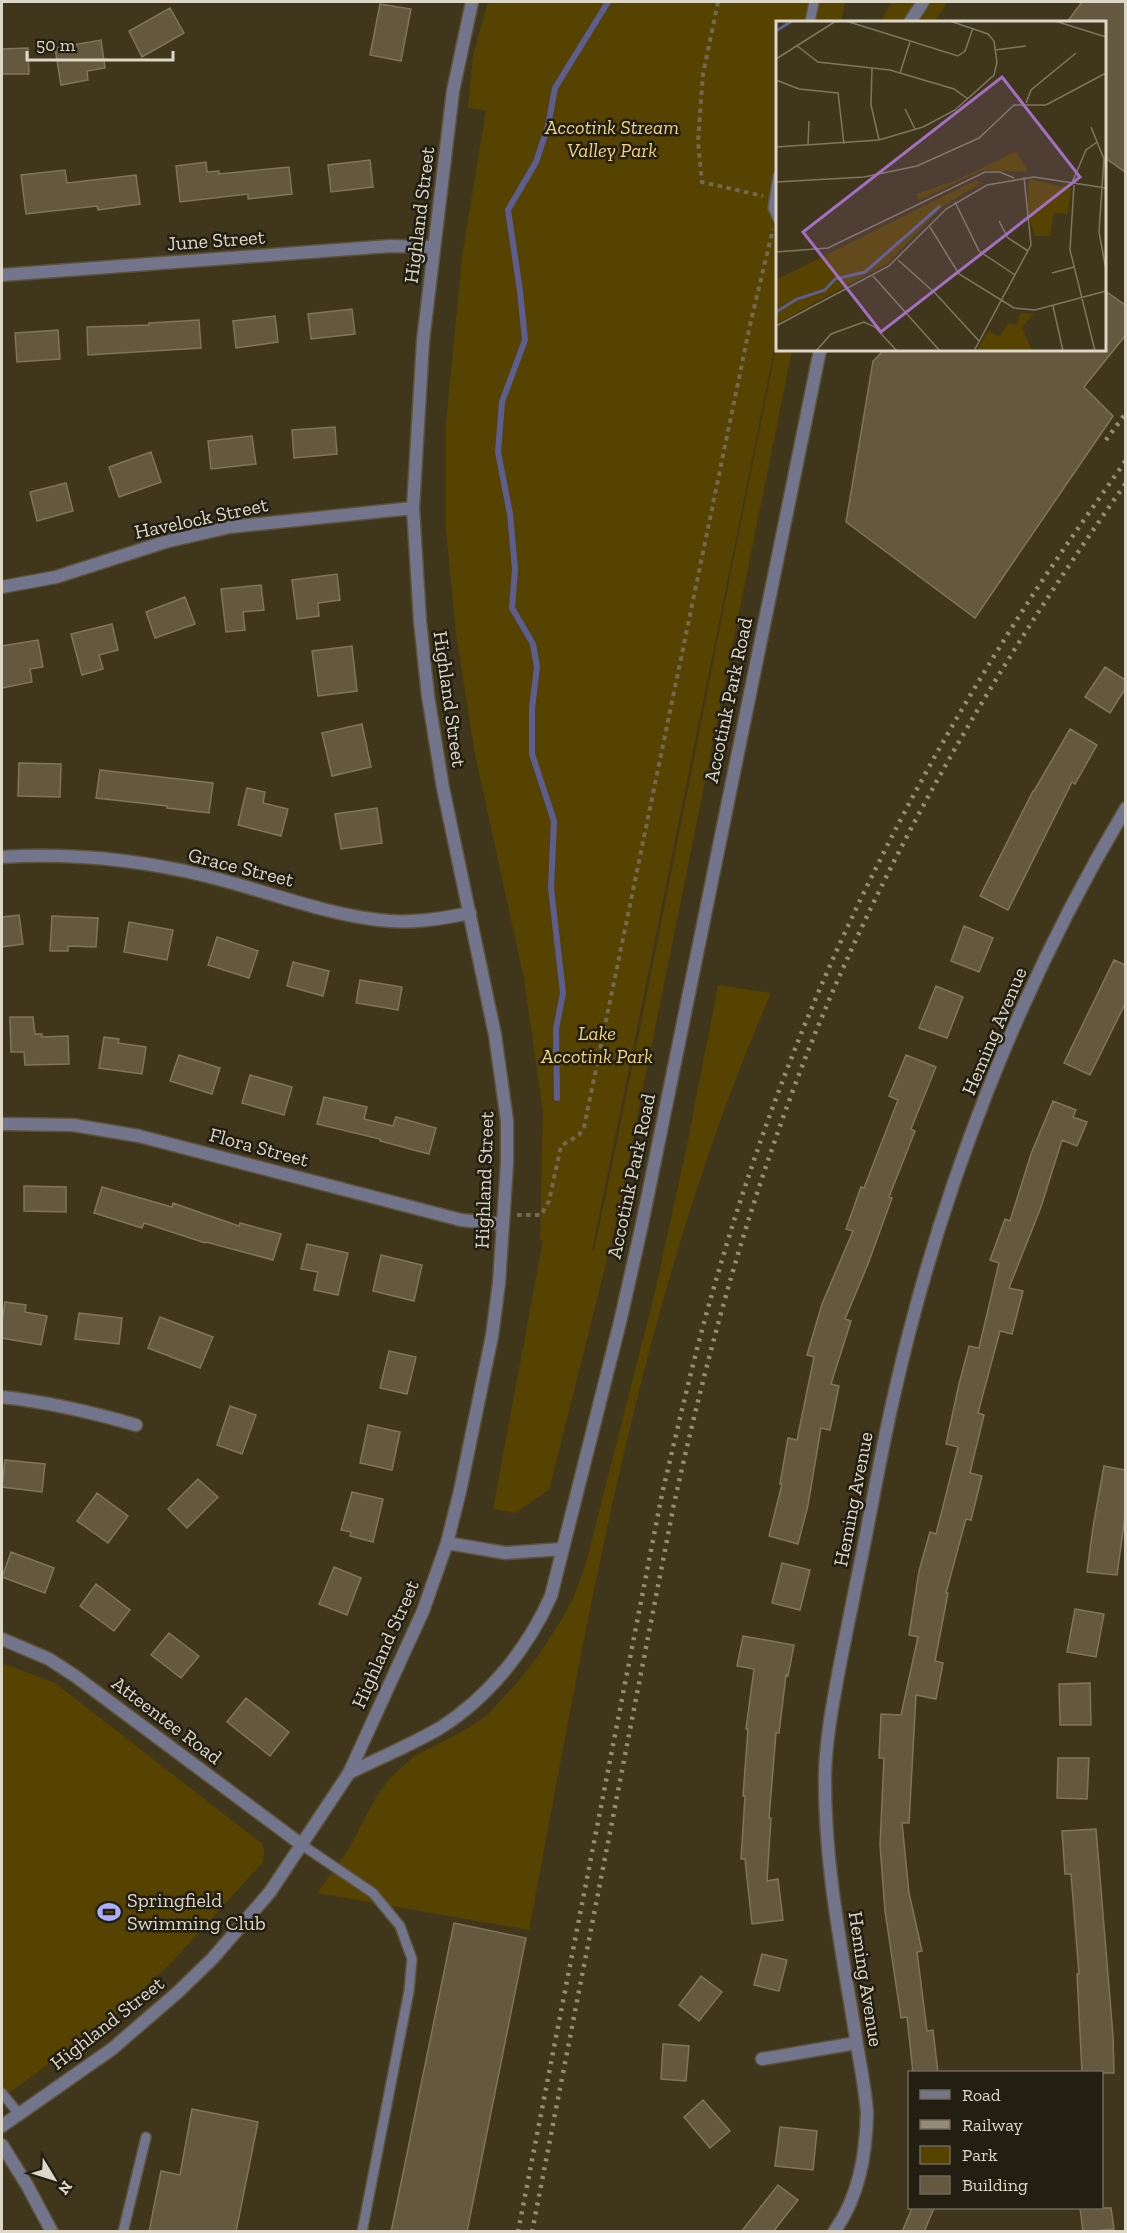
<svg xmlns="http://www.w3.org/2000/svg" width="1127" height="2233" font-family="'Zilla Slab',serif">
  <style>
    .green { fill: #574301 }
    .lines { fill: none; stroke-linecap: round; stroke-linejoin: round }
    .stream { stroke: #5c5e91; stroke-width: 6 }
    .building { fill: #64593e; stroke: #807558; stroke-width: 1.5 }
    .lane-casing { stroke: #5c533a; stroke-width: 12 }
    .street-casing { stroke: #5c533a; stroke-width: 15 }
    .path { stroke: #726952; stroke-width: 4; stroke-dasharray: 4.5 4.5; stroke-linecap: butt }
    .lane { stroke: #73758d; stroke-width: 9 }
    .street { stroke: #73758d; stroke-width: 12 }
    .rail { stroke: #948c77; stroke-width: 4.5; stroke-dasharray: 3 6; stroke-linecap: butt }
    .labels { text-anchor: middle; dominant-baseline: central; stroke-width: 5; stroke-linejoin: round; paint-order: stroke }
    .park-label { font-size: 20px; font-style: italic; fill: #f3d37e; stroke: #221e12 }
    .street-label { font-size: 20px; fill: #ddd7c7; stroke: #221e12 }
    .poi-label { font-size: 20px; fill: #ddd7c7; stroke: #221e12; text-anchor: start }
    .inset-river { fill: none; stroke: #5c5e91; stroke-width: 3 }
    .inset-road { fill: none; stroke: #7f7660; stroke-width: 1.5 }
    .view { fill: #a270c2; fill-opacity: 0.15; stroke: #a270c2; stroke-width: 3 }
    .inset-edge { fill: none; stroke: #ddd7c7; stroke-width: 3 }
  </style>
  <rect width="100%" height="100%" fill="#40361b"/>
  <path class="green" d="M488,2H845L841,22H778L777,336L592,1251H594C658,949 715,646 777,344L778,350H792L615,1227L549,1490L515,1513L493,1509L543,1240H540L543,1112L524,979L475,754L456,634L446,530V424L462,257L486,110L468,108L473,55Z
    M892,2H948L934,22H880Z
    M718,985L771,993C641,1291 589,1612 529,1930L317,1893L347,1852L375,1799L389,1779L413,1757L465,1730L486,1716L516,1684L538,1656L562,1619L574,1596L586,1563L655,1292L686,1150Z
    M2,1663L55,1683L261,1843L264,1850L263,1862L171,1963L110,2019L2,2098Z"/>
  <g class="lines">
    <path class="stream" d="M557,1098L556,1029L563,993L551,888L554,821L532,754V708L537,667L533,644L512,608L515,569L510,514L498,452L502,402L525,340L520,291L508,210L536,162L548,126L555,88L608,2"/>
  </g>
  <path class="building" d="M1082,2H1125V172L1104,157V22H1067Z
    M380,4L411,9L401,61L370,55Z
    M170,8L184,33L142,57L129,31Z
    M101,40L105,68L87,71L88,80L61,85L55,48Z
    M28,48L29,74H2V49Z
    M370,160L373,187L331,192L328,165Z
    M206,162L207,172L219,171V174L289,167L292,194L248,199V194L180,202L176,166Z
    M65,170L67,183L136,175L140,204L98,210L97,206L26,214L21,175Z
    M1104,290L1125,305V336L1084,387L1113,416L975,618L846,522L873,361L884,350H1104Z
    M352,309L355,334L311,339L308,314Z
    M275,316L278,342L236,348L233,321Z
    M199,320L201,348L88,355L87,327L149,325V323Z
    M58,330L60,359L17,362L15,333Z
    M335,427L337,454L294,458L292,430Z
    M252,436L256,464L211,469L208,441Z
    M151,452L161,482L119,497L109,467Z
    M66,483L73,511L37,521L30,492Z
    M337,574L340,600L318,603L319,616L297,619L292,580Z
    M261,585L264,610L243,612L245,630L226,632L221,589Z
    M185,597L195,624L155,638L146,612Z
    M112,624L118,650L99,655L103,669L82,675L71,634Z
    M38,640L43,667L30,669L32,682L2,688V646Z
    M352,646L357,691L318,696L312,651Z
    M1105,667L1125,680V689L1110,713L1085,697Z
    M362,724L371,767L332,776L322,733Z
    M1070,729L1097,745L1075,784L1072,782L1008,910L980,896L1033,791H1034Z
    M19,763L61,764L60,797L18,796Z
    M100,770L213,783L209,813L167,808V806L96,798Z
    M247,788L265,792L263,803L288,809L281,836L238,825Z
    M377,808L382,843L341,849L335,814Z
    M19,915L23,944L2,947V917Z
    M52,916L98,918L96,947L68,946V951H50Z
    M129,922L173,930L167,960L124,952Z
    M964,926L993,938L979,972L951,961Z
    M217,937L258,951L249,978L208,965Z
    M1114,960L1125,965V1004L1090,1075L1064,1063Z
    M293,962L329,971L323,996L287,986Z
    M360,980L402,987L398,1010L356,1003Z
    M936,986L963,997L947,1038L919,1028Z
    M10,1017H33L35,1034H42V1037L68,1036L69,1064L25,1065L24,1052H11Z
    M104,1037L119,1039L118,1043L146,1047L142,1074L99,1068Z
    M179,1055L220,1068L212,1094L170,1081Z
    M906,1055L936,1067L911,1129L915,1131L889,1197L892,1198L868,1264L845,1319L851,1321L831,1384L839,1386L830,1430L821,1428L808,1505L798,1544L769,1536L782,1484H780L788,1438L797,1440L814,1357L807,1355L822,1304L853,1231L846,1229L861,1187L864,1188L898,1100L889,1096Z
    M250,1075L292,1087L284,1115L242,1103Z
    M324,1097L367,1107L364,1119L393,1126L396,1117L436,1128L429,1154L380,1141V1139L317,1124Z
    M1053,1101L1076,1110L1073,1117L1087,1122L1077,1146L1062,1140L1041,1207L1009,1288L1023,1291L1012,1334L1000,1331L978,1413L984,1415L970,1473L982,1476L971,1520L966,1519L946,1593H948L935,1661L943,1663L936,1699L916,1695L909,1823H902L909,1893L922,1951L917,1952L927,2031L933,2030L938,2073H913L907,2017L901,2018L885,1911L880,1845L884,1758H879L881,1714L901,1715L918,1637L909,1635L919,1571L930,1532L936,1534L958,1447L946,1444L959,1384L969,1346L979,1348L999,1263L990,1260L1005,1219L1010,1221L1031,1154Z
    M24,1186L66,1187V1212L24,1211Z
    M102,1187L172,1207L173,1203L239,1226L240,1223L281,1234L273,1260L206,1242L205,1243L144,1223L142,1228L94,1213Z
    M307,1244L348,1253L338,1295L314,1290L318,1272L301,1269Z
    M381,1255L422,1265L414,1301L373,1291Z
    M5,1302L26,1305L25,1312L47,1316L41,1345L2,1338V1322Z
    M79,1313L122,1318L119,1344L75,1339Z
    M160,1317L213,1337L200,1368L148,1348Z
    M389,1351L416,1357L407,1394L380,1388Z
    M230,1406L256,1415L242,1454L217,1445Z
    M368,1425L400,1432L392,1470L360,1463Z
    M5,1460L45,1464L42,1492L2,1487Z
    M1104,1466L1125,1470V1516L1117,1575L1087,1572L1093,1527Z
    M198,1479L218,1497L187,1528L168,1509Z
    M352,1492L383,1499L373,1542L350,1536L351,1532L341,1530Z
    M97,1493L128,1516L108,1543L77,1521Z
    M11,1552L54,1568L45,1593L2,1577Z
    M782,1563L810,1570L800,1610L772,1603Z
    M334,1567L361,1578L347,1615L319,1604Z
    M96,1584L130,1610L114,1631L80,1606Z
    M1075,1609L1104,1614L1096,1657L1067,1652Z
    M169,1633L199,1656L181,1678L151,1655Z
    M743,1636L794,1645L788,1676L786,1675L779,1733H776L769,1818H771L767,1881L778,1879L783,1920L752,1924L745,1859H741L745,1796H743L748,1729H746L754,1669L737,1666Z
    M1090,1683L1091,1725H1060L1059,1684Z
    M246,1698L289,1732L270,1756L227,1722Z
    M1058,1758H1089L1087,1799L1057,1798Z
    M1096,1829L1113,2036L1114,2073H1082L1077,1974H1079L1071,1874H1065L1062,1831Z
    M454,1923L526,1938L467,2232H391Z
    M762,1954L787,1960L779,1991L754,1985Z
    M701,1976L722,1992L699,2021L679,2005Z
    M663,2044L689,2046L686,2081L661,2079Z
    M703,2100L730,2131L710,2148L684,2117Z
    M192,2109L258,2122L236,2232H149L161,2171L180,2175Z
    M780,2127L817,2131L813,2170L775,2166Z
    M778,2185L798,2200L773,2232H741Z
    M912,2208H934L924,2232H902Z
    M1080,2208H1111L1114,2229L1083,2232Z"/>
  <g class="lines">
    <g class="lane-casing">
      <path id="lane" d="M810,22L814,2
        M778,176L773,208L778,219
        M302,1845L373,1893L400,1926L412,1959L409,1991L362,2232
        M2,2093L19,2114
        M123,2232L146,2137"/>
    </g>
    <g class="street-casing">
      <path id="street" d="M910,22L923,2
        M2,275L390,246L434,247
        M2,587L56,577L165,542L230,527L413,508
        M2,857C70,853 140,860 206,876C264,890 320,913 379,920C410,924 440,919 470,913
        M2,1124L73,1125L139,1136L461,1220L503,1224
        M2,1397C48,1402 91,1412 136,1425
        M447,1543L506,1553L562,1549
        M2,1639L49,1659L75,1676L302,1845
        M349,1773C379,1758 411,1745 440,1728C489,1697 528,1648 551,1596L620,1322L641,1229L820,350
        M762,2059L856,2043
        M2,2126L112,2049L178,1992L213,1958L270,1892L349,1773L423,1611L447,1543L460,1491L492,1336L499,1283L507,1163V1121L495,1035L443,788L428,696L420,621L413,508L423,341L453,91L472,2
        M2,2145L27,2185L52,2232
        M834,2232C859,2197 866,2155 867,2113C865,2086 859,2059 855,2032C841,1946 824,1862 825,1774C826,1736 834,1697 841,1659C849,1621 856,1583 864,1545C874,1494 883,1442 895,1391C941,1188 1019,987 1126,808"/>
    </g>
    <path class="path" d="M718,2L703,74L698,142L702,182L763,196
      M517,1215H541L549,1201L561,1146L579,1135L584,1127L750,325L773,229"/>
    <use href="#lane" class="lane"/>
    <use href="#street" class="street"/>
    <path class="rail" d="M1106,440L1126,413
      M518,2232L662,1494C678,1427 693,1360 712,1294C754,1147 808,1003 877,866C921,777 971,691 1025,607C1057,557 1092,509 1126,460
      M532,2232L674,1504C702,1377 735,1252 779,1129C860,897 984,683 1126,483"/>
  </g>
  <defs>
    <g id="stadium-bare" transform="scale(1.8)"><path d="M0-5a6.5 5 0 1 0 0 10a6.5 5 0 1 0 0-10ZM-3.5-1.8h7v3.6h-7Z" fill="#abaffb" stroke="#221e12" stroke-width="2.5" paint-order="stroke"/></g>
  </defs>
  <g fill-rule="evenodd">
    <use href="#stadium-bare" x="109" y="1912"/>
  </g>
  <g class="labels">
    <g class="park-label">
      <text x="612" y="127">Accotink Stream<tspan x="612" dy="23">Valley Park</tspan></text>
      <text x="597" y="1033">Lake<tspan x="597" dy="23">Accotink Park</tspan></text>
    </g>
    <g class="street-label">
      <text transform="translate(419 215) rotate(-83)">Highland Street</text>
      <text transform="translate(216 240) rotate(-4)">June Street</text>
      <text transform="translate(201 518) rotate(-12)">Havelock Street</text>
      <text transform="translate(450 699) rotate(82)">Highland Street</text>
      <text transform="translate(728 700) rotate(-78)">Accotink Park Road</text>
      <text transform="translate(241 867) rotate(14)">Grace Street</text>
      <text transform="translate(994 1031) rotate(-67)">Heming Avenue</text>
      <text transform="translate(259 1147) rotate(15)">Flora Street</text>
      <text transform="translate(631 1176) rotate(-78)">Accotink Park Road</text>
      <text transform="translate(484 1180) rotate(-88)">Highland Street</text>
      <text transform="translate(853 1499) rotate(-79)">Heming Avenue</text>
      <text transform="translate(385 1644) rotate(-66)">Highland Street</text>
      <text transform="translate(167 1720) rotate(37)">Atteentee Road</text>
      <text transform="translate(866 1979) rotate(81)">Heming Avenue</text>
      <text transform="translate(107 2023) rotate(-38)">Highland Street</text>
    </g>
    <g class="poi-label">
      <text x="127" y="1900">Springfield<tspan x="127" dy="23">Swimming Club</tspan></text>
    </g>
  </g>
  <g transform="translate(776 21)">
    <rect width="330" height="330" fill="#40361b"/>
    <path d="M240,130L252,151L207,149L143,179L140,173L181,159ZM253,158L295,167L292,193L278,192L274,215H259L251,189ZM200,159L205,162L167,185L112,242L0,303V259ZM244,292L258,293L246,306L256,330H201L212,310L224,316L232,302L241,304Z" fill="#574301"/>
    <path class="inset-river" d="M0,10L16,0M0,291L21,278L49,269L59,258L89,251L164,185"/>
    <path class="inset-road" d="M70,0L182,35L189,30L197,7M279,0L330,16M20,24L42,41L114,49L178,68L192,78M219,29L250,25M0,38L60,0M96,46L95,84L103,119M124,52L134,21M0,59L23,68L62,72L68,123M250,82L255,69L300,32M129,88L139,108M315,106L328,138L323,211L330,249M32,124L33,100M0,126L103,119L147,106L179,89L218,54L221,41L218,20L212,13L174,0M0,161L88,156L141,145L203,117L238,84H270L330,52M295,164L310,129L321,121M298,164L294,229L319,330M179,181L203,230L239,254M223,200L232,217L252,230M154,206L183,253L238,287L259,289L330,270M0,231L52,227L209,151H224L238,157M122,239L159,272L203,320M276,252L298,246M97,255L164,330M277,285L287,330M0,305L113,245L170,188L211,164L258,156L330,167M40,330L55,313L88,301L99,306L121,330M198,330L255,224L248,156"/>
    <path class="view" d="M226,56L304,156L105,311L27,211Z"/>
    <rect width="330" height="330" class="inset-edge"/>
  </g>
  <rect width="1127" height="2233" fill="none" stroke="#ddd7c7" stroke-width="6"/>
  <rect x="908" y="2071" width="195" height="138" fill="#221e12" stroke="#6d685a" stroke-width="1.5"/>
  <rect x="920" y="2090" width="30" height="9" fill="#73758d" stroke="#6d685a" stroke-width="1.5"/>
  <text x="962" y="2101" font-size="18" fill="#ddd7c7">Road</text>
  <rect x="920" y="2120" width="30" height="9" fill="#948c77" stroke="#6d685a" stroke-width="1.5"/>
  <text x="962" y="2131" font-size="18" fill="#ddd7c7">Railway</text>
  <rect x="920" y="2146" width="30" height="18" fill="#574301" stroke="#6d685a" stroke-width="1.5"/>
  <text x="962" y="2161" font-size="18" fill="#ddd7c7">Park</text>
  <rect x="920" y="2176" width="30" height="18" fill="#64593e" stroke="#6d685a" stroke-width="1.5"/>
  <text x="962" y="2191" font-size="18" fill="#ddd7c7">Building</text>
  <g transform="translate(54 2179) rotate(128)" stroke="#221e12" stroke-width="4.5" paint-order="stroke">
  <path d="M0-4.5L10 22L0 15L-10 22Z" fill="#ddd7c7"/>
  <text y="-9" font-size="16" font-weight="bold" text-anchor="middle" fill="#ddd7c7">N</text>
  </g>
  <path d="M27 51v9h146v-9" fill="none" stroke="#ddd7c7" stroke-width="3"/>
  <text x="36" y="51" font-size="18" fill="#ddd7c7" stroke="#221e12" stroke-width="4.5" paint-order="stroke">50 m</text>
</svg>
